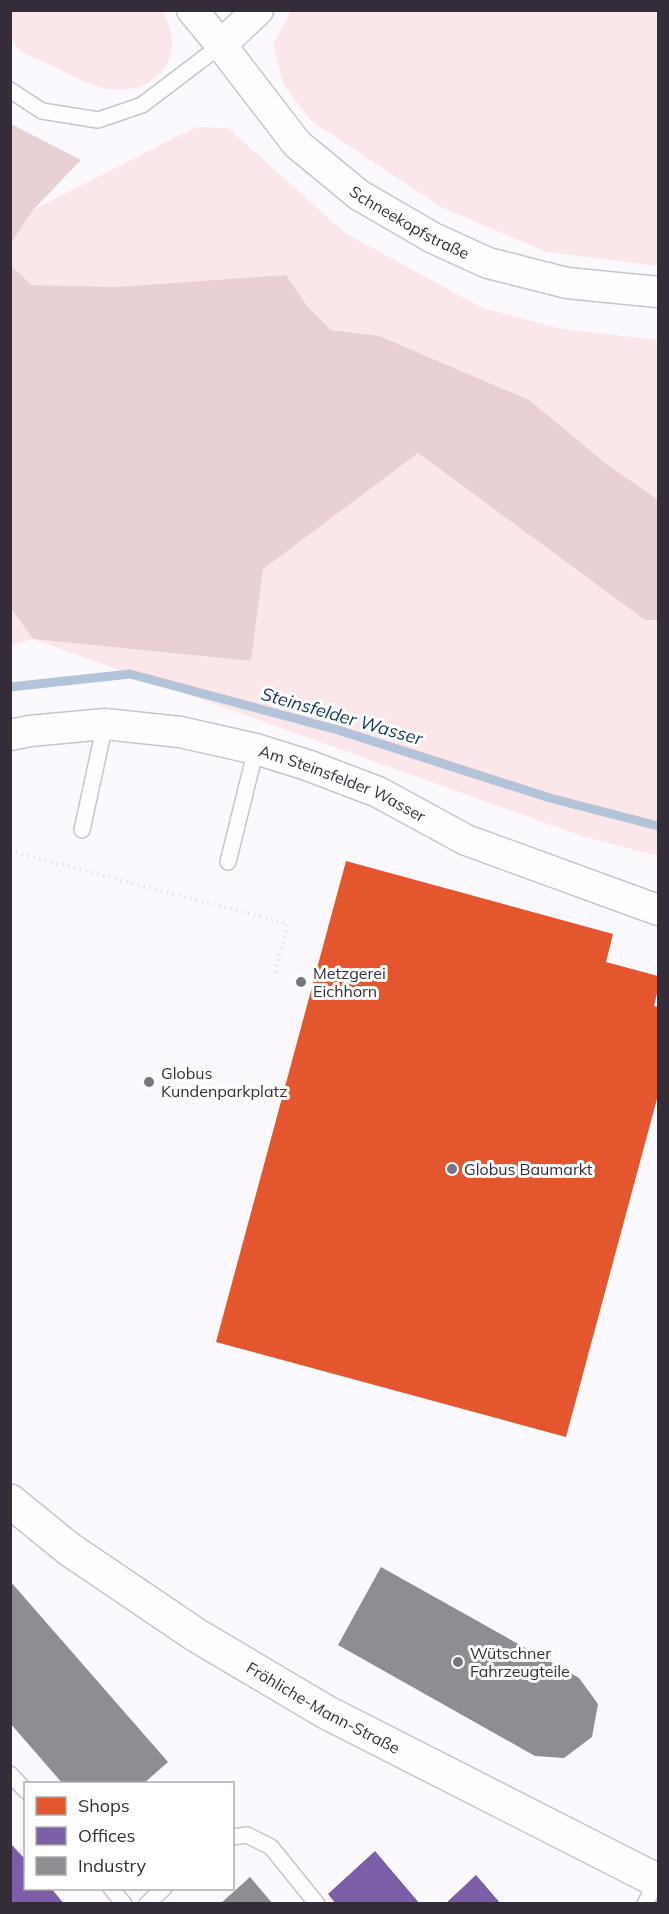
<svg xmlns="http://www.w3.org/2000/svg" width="669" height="1914" font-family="Mulish,sans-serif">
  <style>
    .green { fill: #fbe6e9 }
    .forest { fill: #e9d0d3 }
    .shops { fill: #e4572e }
    .offices { fill: #7b5ea7 }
    .industry { fill: #8d8d92 }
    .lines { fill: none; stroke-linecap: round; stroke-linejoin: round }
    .stream { stroke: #b2c3da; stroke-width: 9 }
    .service-casing { stroke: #c9c4cc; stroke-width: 18 }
    .minor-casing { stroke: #c9c4cc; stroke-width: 33 }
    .tertiary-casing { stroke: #c9c4cc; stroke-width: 36 }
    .path { stroke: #e7e5e7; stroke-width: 4; stroke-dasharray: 1.5 4.5; stroke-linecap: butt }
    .service { stroke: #fefeff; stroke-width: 15 }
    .minor { stroke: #fefeff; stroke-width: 30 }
    .tertiary { stroke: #fefeff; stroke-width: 33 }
    .poi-dot { fill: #7a747e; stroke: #fff; stroke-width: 2 }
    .labels { text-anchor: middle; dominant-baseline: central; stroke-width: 6; stroke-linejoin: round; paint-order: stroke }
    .street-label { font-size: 16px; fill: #342d39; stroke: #fff }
    .poi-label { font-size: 16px; fill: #342d39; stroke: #fff; text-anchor: start }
    .water-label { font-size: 18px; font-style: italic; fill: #0f355d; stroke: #fff }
  </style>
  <rect width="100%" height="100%" fill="#fbf9fd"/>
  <path class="green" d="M163,10C167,20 172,31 172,41C174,69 148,89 122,90C98,91 73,76 53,66C43,61 28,57 19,49C8,40 10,24 11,11Z
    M291,11H658V266L547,252L443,208L310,120L283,83L273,44Z
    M196,127L228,128L345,233L483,308L562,329L658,340V500L604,462L379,336L331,330L308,307L286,275L116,287L32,285L11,266V243L33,210Z
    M418,453L645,620H658V856L582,836L33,639L11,646L10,609L33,639L251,661L263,569Z"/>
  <path class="forest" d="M11,124L81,160L33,210L11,243Z
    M11,266L32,285L116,287L286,275L308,307L331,330L379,336L529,400L604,462L658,500V620H645L418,453L263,569L251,661L33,639L11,609Z"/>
  <path class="shops" d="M346,861L613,934L606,962L658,976V989L654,1006L658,1007V1095L566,1437L216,1342Z"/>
  <path class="offices" d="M10,1843L26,1860V1888H51L64,1904H10Z
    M375,1851L420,1904H336L328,1894Z
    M476,1875L501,1904H445Z"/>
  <path class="industry" d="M381,1567L579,1678L598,1704L592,1737L564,1758L535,1756L338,1645Z
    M10,1581L168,1762L143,1784H63L10,1723Z
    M250,1877L273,1904H220Z"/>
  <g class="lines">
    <path class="stream" d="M10,687L130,674L338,730L550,798L658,826"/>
    <g class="service-casing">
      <path id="service" d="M10,90L42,111L98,120L142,105L221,45
        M82,830L105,724
        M228,862L256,749
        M10,1774L26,1791
        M232,1837L247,1835L271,1847L317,1904
        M111,1888L124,1904
        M147,1904L164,1888
        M645,1904L657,1881"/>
    </g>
    <g class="minor-casing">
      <g id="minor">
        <path id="s1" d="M192,10L221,45L297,144L359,195L433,238L488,263L567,283L658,292"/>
        <path d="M221,45L258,10"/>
        <path id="s2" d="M10,735L30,731L105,724L180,732L256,749L307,765L378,792L466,840L658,910"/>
      </g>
    </g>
    <g class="tertiary-casing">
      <g id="tertiary">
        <path id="s3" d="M10,1501L69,1549L196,1635L326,1712L658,1881"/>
      </g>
    </g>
    <path class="path" d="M10,851L288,924L274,975"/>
    <use href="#service" class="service"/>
    <use href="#minor" class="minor"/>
    <use href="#tertiary" class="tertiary"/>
  </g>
  <g class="poi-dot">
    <circle cx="301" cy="982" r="6"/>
    <circle cx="149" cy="1082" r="6"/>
    <circle cx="452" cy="1169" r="6"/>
    <circle cx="458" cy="1662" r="6"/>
  </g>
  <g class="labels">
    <g class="street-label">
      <text stroke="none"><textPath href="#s1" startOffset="308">Schneekopfstraße</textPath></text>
      <text stroke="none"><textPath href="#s2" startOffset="342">Am Steinsfelder Wasser</textPath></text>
      <text stroke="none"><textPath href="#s3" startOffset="376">Fröhliche-Mann-Straße</textPath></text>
    </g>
    <g class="poi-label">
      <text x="313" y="973">Metzgerei<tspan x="313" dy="18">Eichhorn</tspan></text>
      <text x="161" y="1073">Globus<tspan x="161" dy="18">Kundenparkplatz</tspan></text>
      <text x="464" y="1169">Globus Baumarkt</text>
      <text x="470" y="1653">Wütschner<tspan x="470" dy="18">Fahrzeugteile</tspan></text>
    </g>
    <g class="water-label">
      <text transform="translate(342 716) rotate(16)">Steinsfelder Wasser</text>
    </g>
  </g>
  <rect width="669" height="1914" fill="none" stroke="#342d39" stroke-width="24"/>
  <rect x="24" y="1782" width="210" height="108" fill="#ffffff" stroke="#aeabb0" stroke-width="1.5"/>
  <rect x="36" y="1797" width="30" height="18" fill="#e4572e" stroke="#aeabb0" stroke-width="1.5"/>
  <text x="78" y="1812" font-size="18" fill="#342d39">Shops</text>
  <rect x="36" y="1827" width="30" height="18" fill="#7b5ea7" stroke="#aeabb0" stroke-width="1.5"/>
  <text x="78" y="1842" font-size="18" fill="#342d39">Offices</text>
  <rect x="36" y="1857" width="30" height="18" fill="#8d8d92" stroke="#aeabb0" stroke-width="1.5"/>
  <text x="78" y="1872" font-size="18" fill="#342d39">Industry</text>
</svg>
